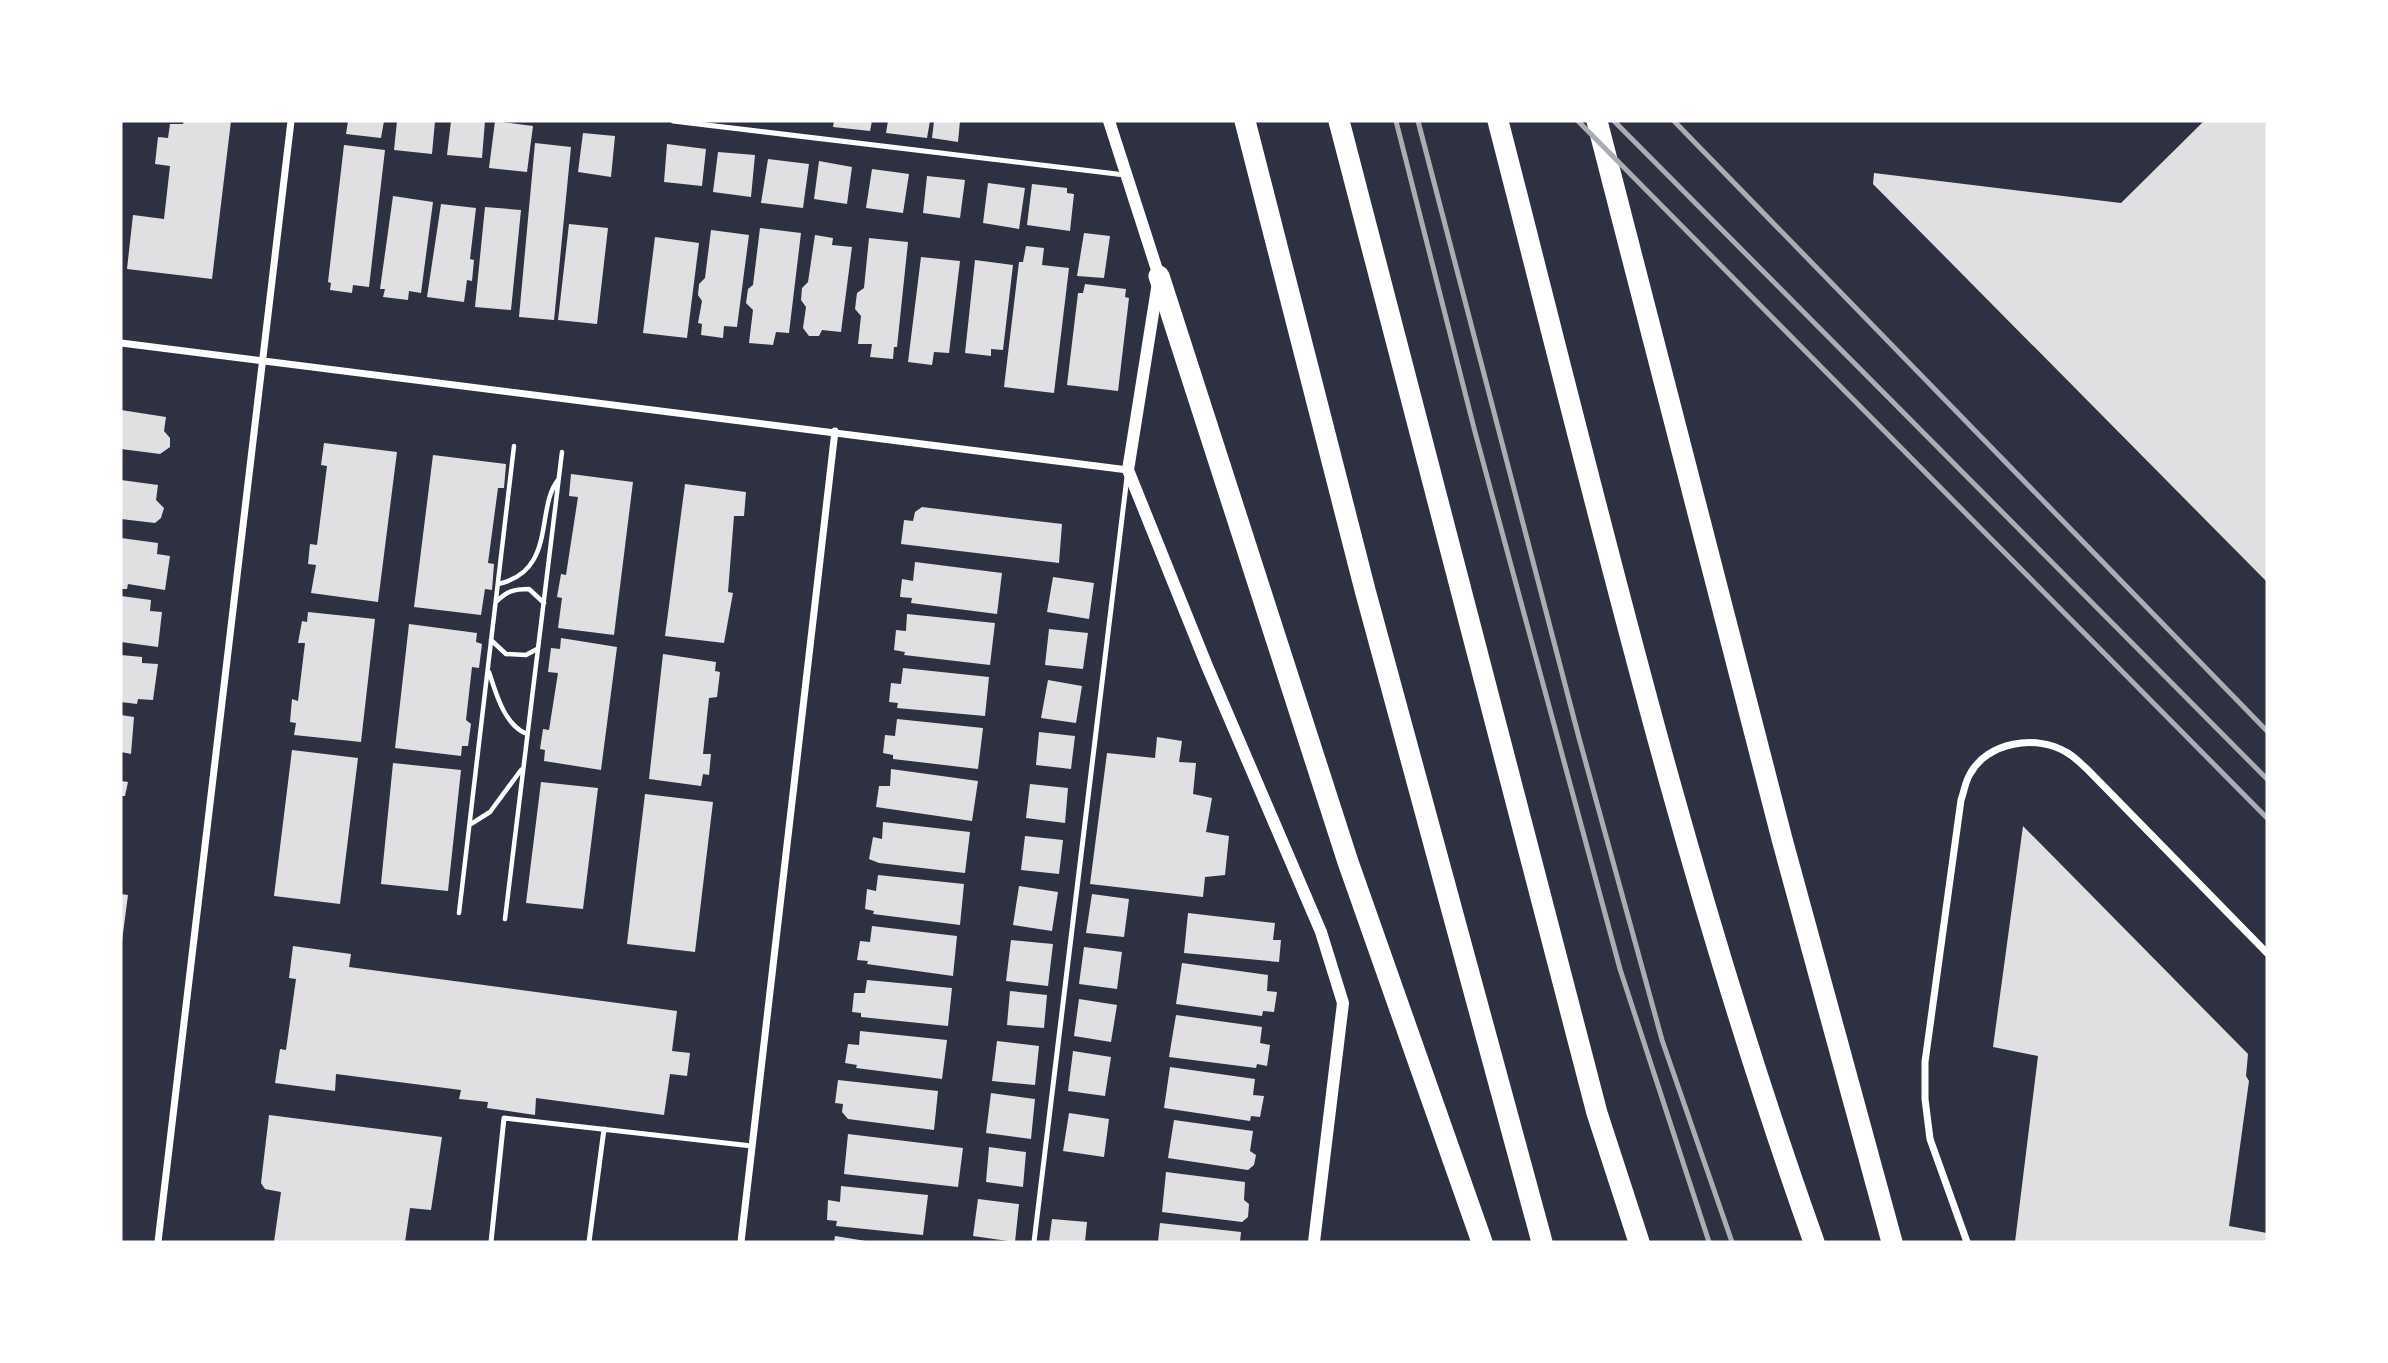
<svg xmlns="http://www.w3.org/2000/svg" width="2388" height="1363" font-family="Poppins,sans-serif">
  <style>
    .building { fill: #e0e0e3 }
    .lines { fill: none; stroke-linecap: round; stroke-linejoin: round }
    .path { stroke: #fff; stroke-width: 4.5 }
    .service { stroke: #fff; stroke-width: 5 }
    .minor { stroke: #fff; stroke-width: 7 }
    .tertiary { stroke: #fff; stroke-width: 12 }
    .motorway { stroke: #fff; stroke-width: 21 }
    .rail { stroke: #abadb3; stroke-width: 5 }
  </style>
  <rect width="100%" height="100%" fill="#2d3142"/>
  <path class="building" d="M184,121H231L212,279L127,269L133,215L164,219L170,166L155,164L158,137L168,138L170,124H183Z
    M348,121H384L381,138L346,134Z
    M397,121H435L432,154L394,150Z
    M451,121H485L482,158L447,155Z
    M495,121L533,126L527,172L489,168Z
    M834,121H872L870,131L833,127Z
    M888,121H930L927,138L886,133Z
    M934,121H960L958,142L932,138Z
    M2204,121H2267V582L1873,184L1874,173L2121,203Z
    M583,133L615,136L611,177L578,172Z
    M535,143L571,147L554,320L519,317Z
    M667,144L706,149L702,186L664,182Z
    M344,145L385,150L369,287L353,285L352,293L330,290L331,283L328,282Z
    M718,152L755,155L751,197L713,192Z
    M768,159L809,164L803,208L761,203Z
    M819,161L852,167L847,204L814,199Z
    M872,169L909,174L903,213L866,208Z
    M927,176L965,180L960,218L923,213Z
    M988,183L1025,188L1019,229L983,223Z
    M1032,184L1067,188V193L1074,194L1070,231L1027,225Z
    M393,196L433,202L421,293L409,291L408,300L383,297L385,289H380Z
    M441,204L476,208L470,259L474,260L472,281L467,280L464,302L427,297Z
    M485,207L521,210L511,310L475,307Z
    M569,224L608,228L597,324L558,320Z
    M760,228L801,233L789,333L776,332L773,345L749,343L753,310L746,303L748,289L753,285Z
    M711,230L749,235L737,327L724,326L723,338L701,335L702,324L698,323L702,301L698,295L699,284L705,278Z
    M1084,233L1110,236L1104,278L1077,276Z
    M815,235L833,238L832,245L852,247L841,332L822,330L819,336H809L803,328L806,307L801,300L802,288L808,282Z
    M655,237L699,243L687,338L643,333Z
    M869,238L908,242L897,347H894L893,359L870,357L872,344H858L861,316L855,309L857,293L864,288Z
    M1026,246L1044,248L1042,265L1069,268L1054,393L1004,387L1019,262H1023Z
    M921,257L960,261L949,353L934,352L932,365L908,362Z
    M975,260L1013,265L1003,350L991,349V356L965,353Z
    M1085,284L1126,289L1125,297L1129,298L1118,391L1067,385L1078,293H1083Z
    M121,410L166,417L164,431L170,438V447L160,454L121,449Z
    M324,443L397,452L378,602L311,593L316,565L308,564L310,544L317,545L327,466L321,465Z
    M433,455L506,464L504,488H498L488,563L494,564L492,590L485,589L481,615L414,607Z
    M571,474L633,482L614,635L558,628L562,598L557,597L561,574L566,575L578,497L569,496Z
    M121,480L158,485L156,500L164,508L161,518L155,523L121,519Z
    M685,484L746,492L744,516H734L728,592L733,593L724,643L665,636Z
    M922,507L1062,524L1059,563L901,544L904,520L913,521L915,512Z
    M121,538L158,543L157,554L170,556L165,590L128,584L127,589H121Z
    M915,562L1002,573L997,614L911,603L912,598L900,597L902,579L913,581Z
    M1053,577L1094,583L1089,619L1047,612Z
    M121,596L151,600L150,611L162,612L158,647L121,642Z
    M308,612L375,619L361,742L294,735L296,723L290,722L292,699L298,701L305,643H298L302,621L307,622Z
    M907,614L995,623L990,665L904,655L905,652L894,650L896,630L906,631Z
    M409,624L477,633L476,642L482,644L479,668L472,667L466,720L471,724L468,746H462L461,756L395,748Z
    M1049,629L1088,633L1083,669L1045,665Z
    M561,638L617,647L601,770L544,761L545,750L540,749L543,729L549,730L558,673L548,672L551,648L560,649Z
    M663,654L716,662L715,671L720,672L717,697L709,698L703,754H711L709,775L703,774L701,786L649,779Z
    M121,655L142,657V663L158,664L153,700L138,699L137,704L121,702Z
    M903,668L989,677L985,716L897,708L898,703L889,702L891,683L901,684Z
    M1048,680L1082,686L1076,723L1041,718Z
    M121,715L134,717L131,754L121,752Z
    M897,719L983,728L978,769L893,759V755L883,753L885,735L895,736Z
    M1039,732L1075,736L1071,769L1036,765Z
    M1157,737L1182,741L1179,762L1196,763L1193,794L1212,798L1206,832L1229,836L1225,875L1205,877L1203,897L1090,884L1107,753L1155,758Z
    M292,750L358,758L340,904L274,896Z
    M393,763L461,770L448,891L381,884Z
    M891,769L978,781L972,821L876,807L879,786H890Z
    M121,781L128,782L125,796H121Z
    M541,782L598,788L583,909L526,903Z
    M1030,784L1068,788L1065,823L1026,818Z
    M645,794L713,802L695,952L627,944Z
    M883,822L970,832L965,873L879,863L869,859L873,837L882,839Z
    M2023,826L2248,1054L2246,1076L2249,1081L2229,1226L2267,1233V1242H2015L2038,1056L1993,1047Z
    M1025,836L1063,840L1059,874L1021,870Z
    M878,875L964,884L960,925L873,914L874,911L865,909L867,889L876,891Z
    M1019,886L1058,892L1052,931L1013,925Z
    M121,894L128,895L122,941L121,940Z
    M1092,894L1129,899L1124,937L1086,933Z
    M1188,913L1275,923L1273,940H1281L1279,962L1184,953Z
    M872,926L957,936L953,976L867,964L868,961L857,960L860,941L870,942Z
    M1011,940L1053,944L1048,986L1006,981Z
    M293,946L351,954L349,967L677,1011L672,1051L690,1053L687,1076L670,1074L664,1115L536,1098L535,1115L487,1108L488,1102L459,1099L461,1090L336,1074L335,1091L275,1083L280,1049L286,1050L296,979L289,978Z
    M1084,947L1122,952L1117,989L1079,984Z
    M1182,963L1268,975L1267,991L1277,992L1274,1012L1263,1011L1262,1016L1176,1004Z
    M867,980L952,988L948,1026L861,1017V1013L852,1012L854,993H865Z
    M1010,991L1047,995L1044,1028L1007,1025Z
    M1079,999L1117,1005L1111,1042L1074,1036Z
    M1176,1015L1262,1027L1260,1043L1270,1045L1267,1066L1257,1064L1256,1068L1169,1057Z
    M860,1031L947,1040L942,1079L856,1068L857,1065L845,1063L848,1044L859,1045Z
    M997,1041L1039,1046L1035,1085L992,1081Z
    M1073,1051L1111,1057L1105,1096L1068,1091Z
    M1170,1067L1255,1079L1253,1095L1264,1096L1260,1117L1251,1116L1250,1121L1164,1108Z
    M838,1080L938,1091L934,1130L848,1119L842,1112L843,1104L835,1103Z
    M991,1093L1035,1099L1031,1139L986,1133Z
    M1069,1113L1109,1119L1104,1157L1063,1151Z
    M269,1115L442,1137L431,1210L410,1208L405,1242H274L281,1192L265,1189L261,1183Z
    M1174,1120L1253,1131L1250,1151L1256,1155L1254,1165L1248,1170L1168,1158Z
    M848,1134L963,1148L958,1187L844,1174Z
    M989,1147L1026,1152L1023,1187L986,1182Z
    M1166,1172L1245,1182L1244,1200L1249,1204L1248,1217L1242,1222L1162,1212Z
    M841,1186L928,1195L923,1235L836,1226L837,1221L827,1220L828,1200L840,1202Z
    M978,1199L1019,1204L1015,1242L973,1236Z
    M1052,1219L1087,1222L1085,1242H1049Z
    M1160,1223L1241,1232L1240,1242H1158Z
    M835,1236L866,1241L865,1242H834Z"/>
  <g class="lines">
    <path class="path" d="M498,584C557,571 535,509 558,480
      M496,602C507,591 514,589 529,589L544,603
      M491,640L506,654L526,655L537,649
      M489,672C496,693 504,725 527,734
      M471,824L490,812L521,770
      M459,913L514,446
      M505,919L562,452"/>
    <path class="service" d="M673,121L1125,175
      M491,1242L504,1118L752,1146
      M589,1242L604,1129
      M1034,1242L1127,477"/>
    <path class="minor" d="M121,343L1128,470
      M158,1242L291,121
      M741,1242L835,431
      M1967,1242L1930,1139L1925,1099V1062L1961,800C1964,792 1965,782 1970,774C1987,742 2036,734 2066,752C2074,756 2081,764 2087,769L2267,953"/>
    <path class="tertiary" d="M1109,121L1159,276L1128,470L1207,666L1321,932L1343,1003L1314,1242"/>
    <path class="motorway" d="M1245,121L1365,590L1542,1242
      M1339,121L1597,1113L1639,1242
      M1498,121C1595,497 1683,876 1814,1242
      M1597,121L1782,839L1892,1242
      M1159,276L1348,862L1482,1242"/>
    <path class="rail" d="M1396,121L1475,432L1620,969L1709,1242
      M1418,121L1579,738L1662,1040L1732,1242
      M1578,121L2267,818
      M1614,121L2267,779
      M1674,121L2267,731"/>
  </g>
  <rect width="2388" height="1363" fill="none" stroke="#ffffff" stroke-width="245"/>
</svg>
